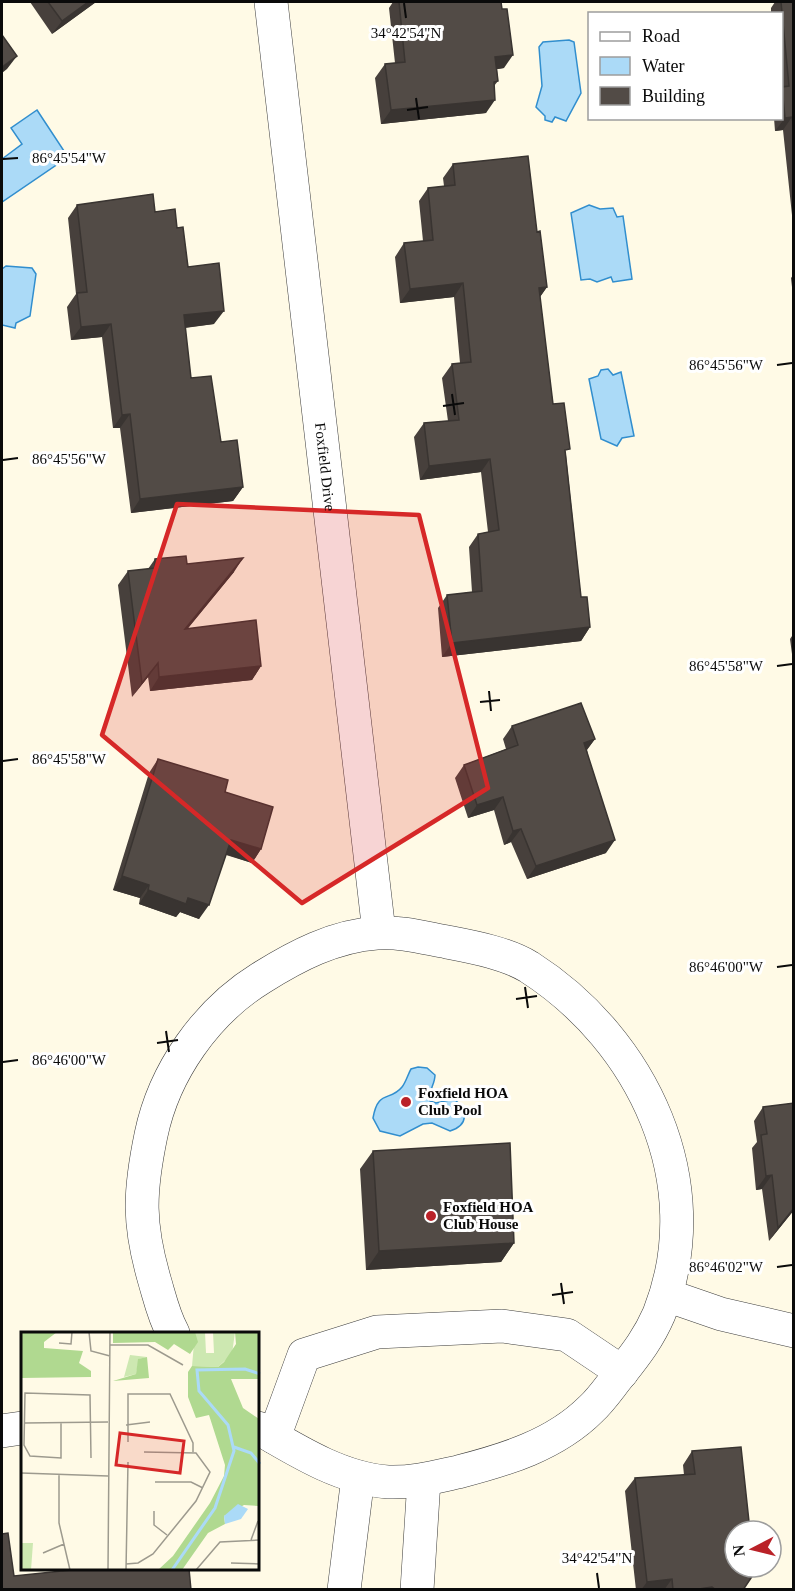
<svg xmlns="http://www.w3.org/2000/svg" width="795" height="1591" font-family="'Times New Roman',serif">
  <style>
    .water { fill: #abdaf7; stroke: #318ece; stroke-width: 1.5 }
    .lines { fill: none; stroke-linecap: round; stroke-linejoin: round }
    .minor-casing { stroke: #3d3d3d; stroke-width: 34 }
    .minor { stroke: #fff; stroke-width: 33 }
    .wall { fill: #47403c }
    .shaded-wall { fill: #393431 }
    .building { fill: #524b46; stroke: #393431; stroke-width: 1.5 }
    .marked { fill: #d62828; fill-opacity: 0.2; stroke: #d62828; stroke-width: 4.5; stroke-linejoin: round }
    .ticks { fill: none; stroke: #0a0a0a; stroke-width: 2 }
    .poi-dot { fill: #ba2228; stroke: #fff; stroke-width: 2 }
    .labels { text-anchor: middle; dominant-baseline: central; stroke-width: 6; stroke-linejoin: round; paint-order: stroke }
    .street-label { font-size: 15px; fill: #0a0a0a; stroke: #fff }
    .poi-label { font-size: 15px; font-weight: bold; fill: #0a0a0a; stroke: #fff; text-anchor: start }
    .inset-river { fill: none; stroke: #abdaf7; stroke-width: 3 }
    .inset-road { fill: none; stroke: #9d9a8e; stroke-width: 1.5 }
    .view { fill: #d62828; fill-opacity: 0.15; stroke: #d62828; stroke-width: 3 }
    .inset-edge { fill: none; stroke: #0a0a0a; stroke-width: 3 }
    .ticks-label { font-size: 15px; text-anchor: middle; fill: #0a0a0a; stroke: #fff; stroke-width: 6; stroke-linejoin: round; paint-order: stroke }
  </style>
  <rect width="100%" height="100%" fill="#fffae6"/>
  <path class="water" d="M569,40L574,42L581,93L566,121L555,117L552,122L545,120V116L536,107L542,86L539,47L543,42Z
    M37,110L68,157L2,202V159L22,144L11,128Z
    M589,205L600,209L613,208L617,217L623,216L632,279L613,282L611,277L597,282L590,279L581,280L571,213Z
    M6,266L32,268L36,274L30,316L16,323L15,328L2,325V269Z
    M608,369L613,375L621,372L634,436L622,438L617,446L601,439L589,379L598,376L601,370Z
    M418,1067L427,1068L435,1075C435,1085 428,1090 430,1101L436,1103L454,1099C468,1110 469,1125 450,1131L432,1123L423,1124L400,1136L380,1131L373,1118C378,1089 390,1102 402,1087C406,1082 408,1074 411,1069Z"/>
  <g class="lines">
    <g class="minor-casing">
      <g id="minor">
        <path id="s1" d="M271,2L379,932"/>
        <path d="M666,1295L721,1314L794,1331"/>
        <path d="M173,1333C164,1317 160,1299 155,1282C138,1224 139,1193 151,1135C164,1072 206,1012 261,978C296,956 334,936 377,933C399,931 425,938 447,942C473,947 506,953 529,967C643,1040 711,1183 659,1314C649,1337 637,1353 621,1373C611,1385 602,1399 591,1409C555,1445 505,1460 458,1472C435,1477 412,1483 388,1482C342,1479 297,1451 258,1428"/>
        <path d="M2,1431L22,1428"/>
        <path d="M274,1437L304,1355L377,1332L502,1326L567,1335L622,1372"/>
        <path d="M344,1590L358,1477"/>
        <path d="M417,1590L424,1480"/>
      </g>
    </g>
    <use href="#minor" class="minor"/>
  </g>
  <path class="wall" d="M30,2H96L52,34Z
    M393,2H501L504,68L497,69L498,81L494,86L486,113L381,124L375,78L385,64L395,63L389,8Z
    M775,2H794V234L783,130L775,131L774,118H782V14H771V8Z
    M453,164L537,232L547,287L540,297L553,404L566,455L581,597L590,627L581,641L442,657L438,608L447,595L472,592L469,547L478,534L488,532L481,472L420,480L414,437L424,423L448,421L442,378L452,364L460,363L454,297L400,303L395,257L404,243L423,241L419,201L428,188L444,186L443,178Z
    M77,205L155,212L177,228L188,267L214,324L185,328L191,378L243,487L233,501L131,513L120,428H113L102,337L71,340L67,307L76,294L68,218Z
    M794,274V305L791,278Z
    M155,559L234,572L187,629L261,666L252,680L150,691L148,677L132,697L118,585L128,571L148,569Z
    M794,633V669L790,639Z
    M512,726L595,739L587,750L606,853L527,879L511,842L504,845L494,810L468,818L455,778L464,765L506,749L503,739Z
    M158,759L225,792L261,849L252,863L226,855L199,919L180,912L176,917L139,904L140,898L113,890L149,773Z
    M794,1103V1210L769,1241L762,1189L756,1190L752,1148L757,1142L754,1121L763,1107Z
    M373,1151L514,1243L501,1262L366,1270L360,1169Z
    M692,1451L743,1590H636L625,1491L635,1478L684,1475L683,1465Z"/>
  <path class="shaded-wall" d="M88,2H96L52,34L62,21Z
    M513,55L504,68L486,71L495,57Z
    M17,56L7,69L2,73V67Z
    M495,100L486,113L381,124L391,110Z
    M792,117L783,130L775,131L785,118Z
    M463,283L454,297L400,303L410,289Z
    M547,287L537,301L539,288Z
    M224,311L214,324L174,329L184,315Z
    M111,324L102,337L71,340L81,327Z
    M130,414L120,428H113L122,415Z
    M490,459L481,472L420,480L429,466Z
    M243,487L233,501L131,513L140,499Z
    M243,558L234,572L176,643L185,629Z
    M590,627L581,641L442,657L452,643Z
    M158,663L148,677L132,697L142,683Z
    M261,666L252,680L150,691L159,677Z
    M595,739L585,752L584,743Z
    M503,797L494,810L468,818L477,805Z
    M521,829L511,842L504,845L513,831Z
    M231,840L261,849L252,863L222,853Z
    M615,840L606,853L527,879L536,866Z
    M122,876L149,885L140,898L113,890Z
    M148,890L188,898L209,905L199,919L180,912L176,917L139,904Z
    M772,1175L762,1189L756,1190L766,1176Z
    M794,1208V1210L769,1241L778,1228Z
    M514,1243L501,1262L366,1270L379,1251Z
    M672,1579L664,1590H641L647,1582Z
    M712,1587L710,1590H692Z"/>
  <path class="building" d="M48,2H88L62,21Z
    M399,2H501L502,9H507L513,55L495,57L498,81L494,82L495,100L391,110L385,64L405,62Z
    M781,2H794V128L792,117L785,118L782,87L789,86Z
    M2,35L17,56L2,67Z
    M528,156L537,232L540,231L547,287L539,288L553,404L564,403L570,449L565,450L581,597H587L590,627L452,643L447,595L482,591L478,534L499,530L490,459L429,466L424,423L459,420L452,364L471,362L463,283L410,289L404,243L433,240L428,188L455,185L453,164Z
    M153,194L155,212L175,209L177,228L183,227L188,267L219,263L224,311L184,315L191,378L211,376L221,442L237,440L243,487L140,499L130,414L122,415L111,324L81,327L77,293L87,292L77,205Z
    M186,556L187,564L243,558L185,629L256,620L261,666L159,677L158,663L142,683L128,571L155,568V559Z
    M581,703L595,739L584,743L615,840L536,866L521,829L513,831L503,797L477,805L464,765L518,745L512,726Z
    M158,759L228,780L225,792L273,807L261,849L231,840L209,905L188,898L186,904L148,890L149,885L122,876Z
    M794,1103V1208L778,1228L772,1175L766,1176L761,1135L767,1134L763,1107Z
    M510,1143L514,1243L379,1251L373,1151Z
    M741,1447L750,1531H735V1567H754L755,1572L743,1590H716L712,1587L692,1590H673L672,1579L647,1582L635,1478L695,1474L692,1451Z
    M8,1533L14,1576L81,1569H189L191,1590H2V1534Z"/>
  <path class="marked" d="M177,504L419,515L488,788L302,903L102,735Z"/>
  <path class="ticks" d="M404,3L406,18M416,98L419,119M407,110L428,107M3,159L18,158M777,365L792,363M452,394L455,415M443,406L464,403M3,460L18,458M777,666L792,664M489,691L491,711M480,702L500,700M3,761L18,759M777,967L792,965M525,987L528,1008M516,999L537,996M166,1031L169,1052M157,1043L178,1040M3,1062L18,1060M777,1267L792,1265M561,1283L564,1304M552,1295L573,1292M597,1573L599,1588"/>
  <g class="poi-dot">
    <circle cx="406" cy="1102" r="6"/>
    <circle cx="431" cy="1216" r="6"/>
  </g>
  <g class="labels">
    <g class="street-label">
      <text stroke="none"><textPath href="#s1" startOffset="468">Foxfield Drive</textPath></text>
    </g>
    <g class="poi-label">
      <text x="418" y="1093">Foxfield HOA<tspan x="418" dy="17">Club Pool</tspan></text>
      <text x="443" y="1207">Foxfield HOA<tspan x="443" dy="17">Club House</tspan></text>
    </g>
  </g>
  <g transform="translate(21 1332)">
    <rect width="238" height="238" fill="#fffae6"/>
    <path d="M174,0H184L185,21H193L192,0H214L211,22L197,35L171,34ZM109,23L126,25L118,27L115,42L103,45ZM0,211H12L10,238H0Z" fill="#cde8b1"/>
    <path d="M0,0H36L23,10V16L62,19L58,31L70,39V45L0,46ZM92,0H174L177,10L169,22L153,12L147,18L134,10L92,11ZM214,0H238V47H210L222,76L238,87V174L223,173L203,184L204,192L187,201L161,238H137L152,224L189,171L203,144L204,133L188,83L175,86L167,65V40L171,34L197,35L203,30L215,12ZM126,25L128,46L92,49L115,42L117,27Z" fill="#b0d990"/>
    <path d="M217,172L227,177L220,187L204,192L203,184Z" fill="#abdaf7"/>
    <path class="inset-river" d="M213,115L230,121L239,132M151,238L194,176L213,119L207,93L178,59L176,38L224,37L239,42"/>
    <path class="inset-road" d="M68,0L70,19L89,24M38,11L50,12L51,0M89,13H127L162,33M4,91L87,90M40,91V126L9,124L3,113L4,61L69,63L70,126M105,93L129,90M107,110V62H149L172,111V120M0,141L87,144M38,143V191L49,238M134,150H170L182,156M133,179V193L146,203M230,208L237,189M22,221L43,212M210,231L239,232M105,232L117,231L132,222L175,169L189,140L175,121L123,120M87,238L89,0M105,238L107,130M175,238L199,210L239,208"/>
    <path class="view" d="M99,101L163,109L159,141L95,133Z"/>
    <rect width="238" height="238" class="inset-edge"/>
  </g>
  <g class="ticks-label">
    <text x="406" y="38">34°42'54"N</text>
    <text x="69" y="163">86°45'54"W</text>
    <text x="726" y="370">86°45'56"W</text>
    <text x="69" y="464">86°45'56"W</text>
    <text x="726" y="671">86°45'58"W</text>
    <text x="69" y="764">86°45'58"W</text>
    <text x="726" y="972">86°46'00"W</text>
    <text x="69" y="1065">86°46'00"W</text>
    <text x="726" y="1272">86°46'02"W</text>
    <text x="597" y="1563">34°42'54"N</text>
  </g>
  <rect width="795" height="1591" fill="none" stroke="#0a0a0a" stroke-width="6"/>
  <rect x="588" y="12" width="195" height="108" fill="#ffffff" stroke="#9d9d9d" stroke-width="1.5"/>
  <rect x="600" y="32" width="30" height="9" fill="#ffffff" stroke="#9d9d9d" stroke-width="1.5"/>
  <text x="642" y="42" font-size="18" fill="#0a0a0a">Road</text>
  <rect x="600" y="57" width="30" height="18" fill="#abdaf7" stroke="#9d9d9d" stroke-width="1.5"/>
  <text x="642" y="72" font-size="18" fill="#0a0a0a">Water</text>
  <rect x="600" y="87" width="30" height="18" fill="#524b46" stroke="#9d9d9d" stroke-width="1.5"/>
  <text x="642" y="102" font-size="18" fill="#0a0a0a">Building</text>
  <g transform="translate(753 1549) rotate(263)"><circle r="28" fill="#ffffff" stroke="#9d9d9d" stroke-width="1.5"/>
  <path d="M0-4.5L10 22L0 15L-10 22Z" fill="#ba2228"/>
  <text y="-9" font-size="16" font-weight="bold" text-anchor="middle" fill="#0a0a0a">N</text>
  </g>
</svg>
